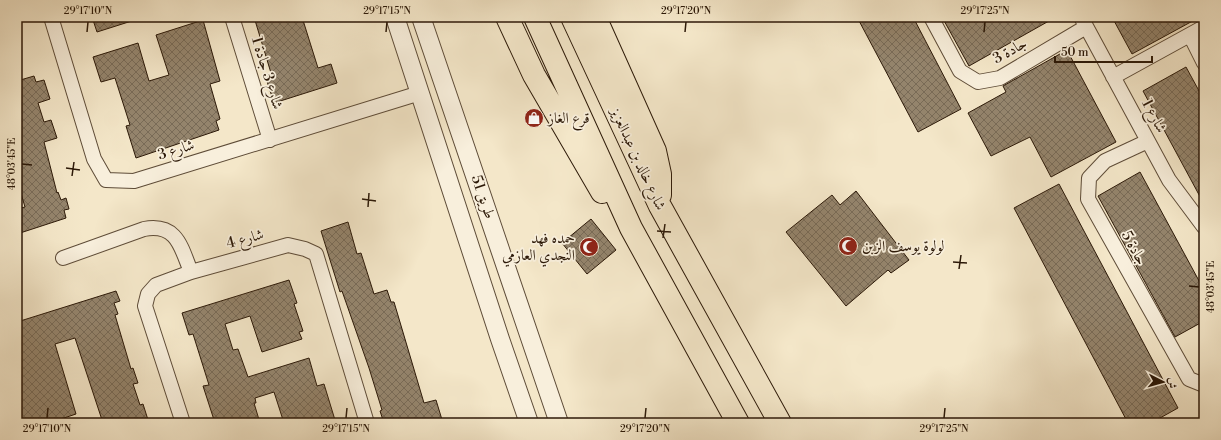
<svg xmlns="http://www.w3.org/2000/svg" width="1221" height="440" font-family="'Libre Bodoni',Amiri,serif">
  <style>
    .building { fill: url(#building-cross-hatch); stroke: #2c1908 }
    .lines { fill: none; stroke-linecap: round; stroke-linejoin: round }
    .minor-casing { stroke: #5e4c38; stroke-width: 16 }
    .tertiary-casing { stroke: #5e4c38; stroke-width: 20 }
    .primary-casing { stroke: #2c1908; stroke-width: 24 }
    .minor { stroke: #f8efdc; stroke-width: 14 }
    .tertiary { stroke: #f8efdc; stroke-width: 18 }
    .primary { stroke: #f4e7c9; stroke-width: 22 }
    .ticks { fill: none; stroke: #2c1908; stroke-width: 1.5 }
    .labels { text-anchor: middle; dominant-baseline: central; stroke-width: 3.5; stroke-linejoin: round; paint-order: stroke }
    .street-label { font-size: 15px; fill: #2c1908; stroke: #f8efdc }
    .poi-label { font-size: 15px; fill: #2c1908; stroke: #f8efdc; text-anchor: start }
    .neatline { fill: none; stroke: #2c1908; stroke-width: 1.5 }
    .ticks-label { font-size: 10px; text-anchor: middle; fill: #2c1908 }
  </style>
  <defs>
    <pattern id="building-cross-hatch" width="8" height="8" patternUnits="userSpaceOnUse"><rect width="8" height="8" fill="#94846c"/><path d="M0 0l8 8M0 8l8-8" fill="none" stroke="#796b57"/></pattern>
  </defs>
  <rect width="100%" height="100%" fill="#f4e7c9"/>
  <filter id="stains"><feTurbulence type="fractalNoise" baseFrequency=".005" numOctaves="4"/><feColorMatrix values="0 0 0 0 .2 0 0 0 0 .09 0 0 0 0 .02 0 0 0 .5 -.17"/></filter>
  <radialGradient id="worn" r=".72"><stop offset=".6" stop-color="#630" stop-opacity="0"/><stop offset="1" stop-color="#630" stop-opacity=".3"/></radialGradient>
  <path class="building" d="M92,17H137L138,19L97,32Z
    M254,17H302L318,68L331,64L337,83L274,103L265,75L271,73Z
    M857,17H913L961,109L918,132Z
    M942,17H1056L969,66Z
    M1112,17H1200L1132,54Z
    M203,20L220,81L210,84L220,119L216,121L219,130L136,158L126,126L130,125L115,78L101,82L93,57L138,43L149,81L169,75L156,35Z
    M1067,50L1116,142L1051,177L1030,137L991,156L968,113L1006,92L1003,86Z
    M1186,67L1204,100V204L1143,91Z
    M34,76L36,82L44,80L50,99L38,103L44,122L51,120L57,138L44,142L57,193L58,192L61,200L66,198L69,209L64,210L66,218L17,234V209L25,207L17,180V81Z
    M1140,172L1204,290V321L1175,337L1098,196Z
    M1059,184L1178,408L1151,423H1128L1014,208Z
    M856,191L909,260L891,273L888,270L846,306L786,232L832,195L840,205Z
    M591,219L616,250L587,274L562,243Z
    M348,222L357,254L361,253L374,294L387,290L391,302H394L424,403L436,400L443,423H384L380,411L382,410L369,368L342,291L340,292L321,231Z
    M289,280L297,303L294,304L303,331L299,332L302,339L262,352L250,316L225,324L233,350L238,349L248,377L309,358L317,386L324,384L335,420L325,423H284L274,392L255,398L256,403H254L260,423H215L203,386L209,385L193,334L189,335L182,313Z
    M116,291L120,301L114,303L118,314L115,315L131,369L133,368L138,383L133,384L140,405L143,404L149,423H103L75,338L55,344L76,414L49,423H17V322Z"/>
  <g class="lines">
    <g class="minor-casing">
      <path id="minor" d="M51,17L94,159L106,180L134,181L420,93
        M232,17L270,140
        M931,17L960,71L978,82L1000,78L1086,27
        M1081,17L1169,180L1204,227
        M1190,35L1204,63
        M1113,77L1204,27
        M1148,141L1105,161L1089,178L1088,199L1189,379L1204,385
        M63,258L144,229C177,223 181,247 191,272
        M183,423L145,306L148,294L156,285L191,272L288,245L305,249L316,254L367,423"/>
    </g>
    <g class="tertiary-casing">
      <path id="tertiary" d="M395,17L500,339L529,423
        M421,17L559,423"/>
    </g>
    <g class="primary-casing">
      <path id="primary" d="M507,17L534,75L602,192
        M535,17L631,228L738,423
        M572,17L660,206L780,423
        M595,17L655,151L660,174V195"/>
    </g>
    <use href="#minor" class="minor"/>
    <use href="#tertiary" class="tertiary"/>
    <use href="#primary" class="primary"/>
  </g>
  <path class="ticks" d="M87,32L88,22M386,32L387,22M685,32L686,22M984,32L985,22M22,164L32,165M66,168L80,170M72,176L74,162M362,199L376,201M368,207L369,193M657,231L671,232M663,238L665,224M953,262L967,263M959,269L961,255M1189,286L1199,287M47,418L48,408M346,418L347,408M645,418L646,408M944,418L945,408"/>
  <defs>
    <g id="shop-disc" transform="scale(1)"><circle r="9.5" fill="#8f2418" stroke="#f8efdc"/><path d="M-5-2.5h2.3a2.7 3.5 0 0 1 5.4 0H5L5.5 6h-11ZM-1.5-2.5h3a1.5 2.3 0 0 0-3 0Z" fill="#fff"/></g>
    <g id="mosque-disc" transform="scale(1)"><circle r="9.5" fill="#8f2418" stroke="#f8efdc"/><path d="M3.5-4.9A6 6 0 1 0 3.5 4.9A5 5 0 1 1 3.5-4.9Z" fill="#fff"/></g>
  </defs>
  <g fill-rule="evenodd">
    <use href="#shop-disc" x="534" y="118"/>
    <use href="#mosque-disc" x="848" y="246"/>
    <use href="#mosque-disc" x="589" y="247"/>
  </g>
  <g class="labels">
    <g class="street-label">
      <text transform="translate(1010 51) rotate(-29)">جادة 3</text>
      <text transform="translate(267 73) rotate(73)">شارع 3 جادة 1</text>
      <text transform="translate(1154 116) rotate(62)">شارع 1</text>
      <text transform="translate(176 150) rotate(-17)">شارع 3</text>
      <text transform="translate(638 159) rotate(65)">شارع خالد بن عبدالعزيز</text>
      <text transform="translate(483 197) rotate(71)">طريق 51</text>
      <text transform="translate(245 239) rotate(-15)">شارع 4</text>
      <text transform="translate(1134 248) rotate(61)">جادة 5</text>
    </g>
    <g class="poi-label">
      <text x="548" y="118">قرع الغاز</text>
      <text x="575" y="238" text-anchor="end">حمده فهد<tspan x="575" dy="17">النجدي العازمي</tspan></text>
      <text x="862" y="246">لولوة يوسف الزبن</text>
    </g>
  </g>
  <rect width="1221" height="440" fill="none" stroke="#f4e7c9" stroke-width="44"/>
  <g transform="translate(1163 382) rotate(96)" stroke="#f8efdc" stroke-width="3" paint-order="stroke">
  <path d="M0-3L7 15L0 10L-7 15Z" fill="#2c1908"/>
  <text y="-6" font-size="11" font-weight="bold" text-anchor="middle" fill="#2c1908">ش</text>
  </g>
  <path d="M1055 56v6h97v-6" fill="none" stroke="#2c1908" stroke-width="2"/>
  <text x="1061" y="56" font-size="12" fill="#2c1908" stroke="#f8efdc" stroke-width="3" paint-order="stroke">50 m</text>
  <rect x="22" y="22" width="1177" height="396" class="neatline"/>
  <g class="ticks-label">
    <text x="88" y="14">29°17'10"N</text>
    <text x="387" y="14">29°17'15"N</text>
    <text x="686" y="14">29°17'20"N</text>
    <text x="985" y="14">29°17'25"N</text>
    <text transform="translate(11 164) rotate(-90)" y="4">48°03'45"E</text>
    <text transform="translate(1210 287) rotate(-90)" y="4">48°03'45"E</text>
    <text x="47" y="432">29°17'10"N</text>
    <text x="346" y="432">29°17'15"N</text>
    <text x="645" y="432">29°17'20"N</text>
    <text x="944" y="432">29°17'25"N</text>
  </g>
  <rect width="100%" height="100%" filter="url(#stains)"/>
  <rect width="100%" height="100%" fill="url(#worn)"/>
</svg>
